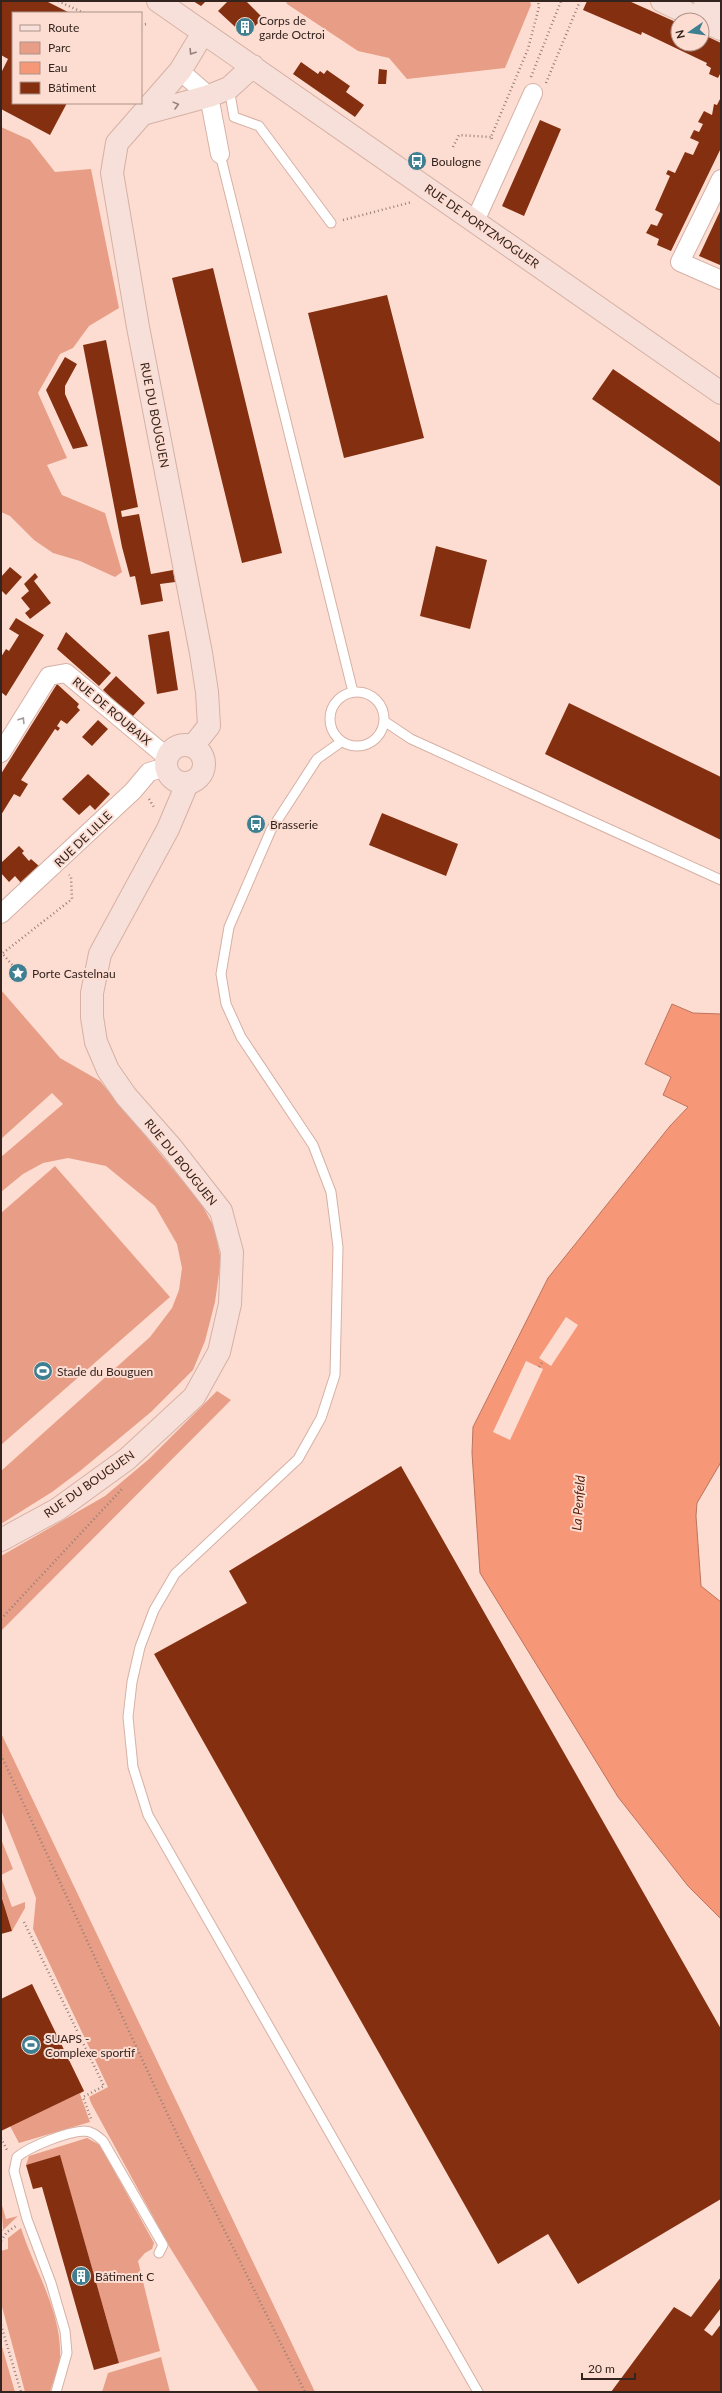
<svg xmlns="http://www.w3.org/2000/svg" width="722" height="2393" font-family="Lato,sans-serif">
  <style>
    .green { fill: #e89e86 }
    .water { fill: #f69777; stroke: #bc745d }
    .pier { fill: #fdddd2 }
    .building { fill: #843010 }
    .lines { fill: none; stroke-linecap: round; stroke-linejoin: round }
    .lane-casing { stroke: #d6b0a4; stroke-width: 11 }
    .street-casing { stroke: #d6b0a4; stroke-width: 20 }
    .secondary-casing { stroke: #d6b0a4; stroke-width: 24 }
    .path { stroke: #957e76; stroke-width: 2.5; stroke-dasharray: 1 3; stroke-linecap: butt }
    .lane { stroke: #fff; stroke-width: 9 }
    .street { stroke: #fff; stroke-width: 18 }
    .secondary { stroke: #f7e0d9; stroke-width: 22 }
    .oneway { stroke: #95827c }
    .oneway2 { stroke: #a39c9a }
    .labels { text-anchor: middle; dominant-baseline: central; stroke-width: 4; stroke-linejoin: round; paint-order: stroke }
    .poi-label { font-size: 12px; fill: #33241f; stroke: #fdddd2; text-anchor: start }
    .street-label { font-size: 12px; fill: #33241f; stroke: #fdddd2 }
    .water-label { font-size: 13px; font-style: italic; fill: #571d07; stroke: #fdddd2 }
  </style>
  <rect width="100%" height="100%" fill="#fdddd2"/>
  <path class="green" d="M286,1H530L531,5L505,68L407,79L389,58L358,51L287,4Z
    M1,127L30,140L55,172L91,169L119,308L89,326L73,348L60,354L38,393L67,458L47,465L62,495L105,513L122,572L115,577L80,561L53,553L34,540L10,516L1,512Z
    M1,990L60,1058L100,1081L201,1203L214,1227L221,1260L215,1302L205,1341L193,1370L151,1412L80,1471L52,1492L1,1524V1471L150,1337L172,1308L179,1290L182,1268L177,1244L155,1206L106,1166L68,1158L43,1163L23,1174L1,1192V1157L63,1104L52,1093L1,1139Z
    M55,1166L170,1297L1,1445V1213Z
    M217,1391L231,1400L1,1631V1556L105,1496L149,1459Z
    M1,1733L315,2392H259L169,2246L91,2103L89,2097L108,2087L33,1929L36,1898L1,1810Z
    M1,1839L13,1869L1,1875Z
    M1,1877L12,1907L25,1902V1908L12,1931L1,1894Z
    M32,1984L84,2091L80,2094L90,2122L19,2143L10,2126L1,1999Z
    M87,2138L100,2145L154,2243L152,2249L145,2253L138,2261L160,2351L119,2363L60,2156L26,2165L29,2156Z
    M1,2202L6,2219L18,2216L1,2232L3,2229Z
    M21,2228C34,2269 62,2312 60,2357C59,2368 53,2381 50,2392H25L1,2303V2251L8,2249V2238Z
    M1,2343L15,2392H1Z
    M161,2357L170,2392H102L108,2373Z"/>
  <path class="water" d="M672,1004L693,1013L721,1014V1462L697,1503L696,1516L701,1586L721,1602V1919L688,1886L618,1797L480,1573L472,1453L473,1427L548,1278L670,1126L688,1107L663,1095L671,1077L645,1064Z"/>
  <path class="pier" d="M566,1317L578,1325L551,1366L539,1358Z
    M526,1361L543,1369L510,1440L493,1432Z"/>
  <path class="building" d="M1,1H46L70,13H13V103H67L50,135L1,109V73L8,59L1,55Z
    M193,1H206L201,6Z
    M228,1H246L263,18L245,36L218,11Z
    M587,1H629L678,23V44H702V34L721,43V72L718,78L709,74L711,68L706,65L707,63L642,32L641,35L583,10Z
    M301,62L318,74L320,71L324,74L327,70L350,86L346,92L364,105L355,117L293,74Z
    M379,69L387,70L386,84H378Z
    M721,97V148L671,251L657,245L659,239L646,233L651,224L657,226L663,214L655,210L670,176L666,174L668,170L675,173L685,152L693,155L699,142L690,138L694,130L699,132L703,124L698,122L704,111L712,115L714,104L717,105Z
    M540,120L561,129L524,216L502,206Z
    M721,209V264L720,265L699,256Z
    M213,268L282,553L242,563L172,278Z
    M387,295L424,438L344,458L308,313Z
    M106,340L138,507L121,511L122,517L139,514L151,574L173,570L175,582L160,584L163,601L141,605L135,576L130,577L122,547L83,345Z
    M65,357L77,364L65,386V394L88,446L73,449L46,390Z
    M613,369L721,443V487L592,399Z
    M436,546L487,560L470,629L420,616Z
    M10,567L22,577L6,595L1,590V577Z
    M35,573L38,577L34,581L51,603L30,619L25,613L30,609L21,598L29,591L24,584Z
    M16,618L44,635L6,696L1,692V657L6,649L9,651L19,635L9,629Z
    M169,631L178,690L157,694L148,635Z
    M66,632L111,673L99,686L57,649Z
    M116,676L145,703L132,717L103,690Z
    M57,684L79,704L77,707L80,710L67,724L61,720L57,726L60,728L58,731L55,729L21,780L28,784L20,797L14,794L1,815V774Z
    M569,703L721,777V840L545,754Z
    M98,720L108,729L92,746L82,737Z
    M88,774L110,794L95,810L90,805L79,815L62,799Z
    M382,813L458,844L446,876L369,845Z
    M19,846L24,851L22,853L29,861L31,859L39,866L21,883L15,876L9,882L1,873V863Z
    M401,1466L721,2029V2199L578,2284L548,2234L498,2264L154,1654L247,1603L229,1571Z
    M1,1895L12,1931L1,1934Z
    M32,1984L84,2091L1,2131V1999Z
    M60,2155L119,2363L94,2370L42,2187L33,2189L26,2165Z
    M721,2277V2308L704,2330L712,2336L721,2324V2392H611L674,2307L691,2317Z"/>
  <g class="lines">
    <g class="lane-casing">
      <path id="lane" d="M229,88L234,117L259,126L331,223
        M220,154L353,692
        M330 719a27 27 0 1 1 54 0a27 27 0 1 1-54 0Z
        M384,721L411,739L721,880
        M341,742L317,759L271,830L229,927L221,974L226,1004L241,1037L313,1145L331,1192L338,1247L335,1375L321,1418L298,1459L175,1574L154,1610L140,1647L132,1682L128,1717L133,1767L148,1815L478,2392
        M56,2392L67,2353L65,2331L51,2283L27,2219L14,2171L17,2157C31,2146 66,2132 84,2131C92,2131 97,2136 103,2141L163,2245L159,2253"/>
    </g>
    <g class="street-casing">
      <path id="street" d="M180,71L209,96L220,154
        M721,179L680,262L721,280
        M475,221L533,93
        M1,753L49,676L66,673L167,757
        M1,914L133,791L149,772L166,767"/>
    </g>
    <g class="secondary-casing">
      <path id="secondary" d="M158,1L721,393
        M662,1L721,29
        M705,1L721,8
        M143,114L209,96L229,88L253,66
        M166 764a19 19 0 1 1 38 0a19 19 0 1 1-38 0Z
        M193,746L209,726L207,692L201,653L138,327L112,173L117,143L180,71L203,33
        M1,1540L58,1509L127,1459L194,1397L219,1352L230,1304L232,1252L221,1211L171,1147L126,1096L108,1070L96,1042L92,1017V993L100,954L168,829L187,784"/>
    </g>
    <path class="path" d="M58,1L84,13
      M141,25L146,24
      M531,77L561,1
      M546,83L580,1
      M492,139L491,137L528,49L539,7L538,1
      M453,147L459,135L491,137
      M343,220L412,202
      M149,799L155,809
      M1,952L14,967
      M3,953L72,899L71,877L69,875
      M539,1367L543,1361
      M1,1619L122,1489
      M1,1755L180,2141L305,2392
      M24,1922L104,2086L83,2097L91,2119
      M1,2138L7,2150
      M1,2241L7,2232L16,2226
      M1,2325L21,2392"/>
    <use href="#lane" class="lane"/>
    <use href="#street" class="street"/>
    <use href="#secondary" class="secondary"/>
  </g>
  <defs><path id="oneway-chevron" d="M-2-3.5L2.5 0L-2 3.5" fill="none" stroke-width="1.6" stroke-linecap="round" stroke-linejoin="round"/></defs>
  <g class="oneway">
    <use href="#oneway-chevron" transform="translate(192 52) rotate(122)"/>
    <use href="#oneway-chevron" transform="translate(176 105) rotate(-15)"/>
  </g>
  <use class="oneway2" href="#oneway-chevron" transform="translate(22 720) rotate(-58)"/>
  <defs>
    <g id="building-disc" transform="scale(1)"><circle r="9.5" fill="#3e7f91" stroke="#fdddd2"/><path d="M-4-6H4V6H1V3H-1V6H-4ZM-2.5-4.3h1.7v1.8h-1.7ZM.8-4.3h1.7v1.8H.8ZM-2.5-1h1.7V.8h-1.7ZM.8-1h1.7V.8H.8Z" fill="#fff"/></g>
    <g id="bus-disc" transform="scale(1)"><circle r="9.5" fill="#3e7f91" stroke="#fdddd2"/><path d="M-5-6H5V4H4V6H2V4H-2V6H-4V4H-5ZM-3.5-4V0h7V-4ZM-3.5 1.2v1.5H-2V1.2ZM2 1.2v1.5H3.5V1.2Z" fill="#fff"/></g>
    <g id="sight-disc" transform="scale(1)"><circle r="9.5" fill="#3e7f91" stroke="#fdddd2"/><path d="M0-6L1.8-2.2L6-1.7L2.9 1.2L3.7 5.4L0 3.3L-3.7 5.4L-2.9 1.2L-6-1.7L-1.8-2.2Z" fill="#fff"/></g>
    <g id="stadium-disc" transform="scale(1)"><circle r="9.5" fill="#3e7f91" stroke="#fdddd2"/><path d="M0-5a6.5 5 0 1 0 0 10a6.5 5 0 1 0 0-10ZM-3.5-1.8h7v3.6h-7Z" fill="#fff"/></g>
  </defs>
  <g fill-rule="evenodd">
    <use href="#building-disc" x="245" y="27"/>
    <use href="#bus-disc" x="417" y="161"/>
    <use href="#bus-disc" x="256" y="824"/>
    <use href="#sight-disc" x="18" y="973"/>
    <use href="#stadium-disc" x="43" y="1371"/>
    <use href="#stadium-disc" x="31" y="2045"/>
    <use href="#building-disc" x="81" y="2276"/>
  </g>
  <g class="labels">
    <g class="poi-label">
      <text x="259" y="20">Corps de<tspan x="259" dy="14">garde Octroi</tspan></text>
      <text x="431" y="161">Boulogne</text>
      <text x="270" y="824">Brasserie</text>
      <text x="32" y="973">Porte Castelnau</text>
      <text x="57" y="1371">Stade du Bouguen</text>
      <text x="45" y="2038">SUAPS -<tspan x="45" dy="14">Complexe sportif</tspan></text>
      <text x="95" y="2276">Bâtiment C</text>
    </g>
    <g class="street-label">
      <text transform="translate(482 226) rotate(35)">RUE DE PORTZMOGUER</text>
      <text transform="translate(155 415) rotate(79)">RUE DU BOUGUEN</text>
      <text transform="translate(112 711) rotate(40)">RUE DE ROUBAIX</text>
      <text transform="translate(83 839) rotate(-44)">RUE DE LILLE</text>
      <text transform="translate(181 1162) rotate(51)">RUE DU BOUGUEN</text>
      <text transform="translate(89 1484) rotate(-35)">RUE DU BOUGUEN</text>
    </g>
    <g class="water-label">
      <text transform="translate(578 1503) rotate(-86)">La Penfeld</text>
    </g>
  </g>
  <rect width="722" height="2393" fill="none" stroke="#33241f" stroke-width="4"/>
  <rect x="12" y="12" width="130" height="92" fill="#fdddd2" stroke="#ac938a"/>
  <rect x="20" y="25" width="20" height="6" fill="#f7e0d9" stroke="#ac938a"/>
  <text x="48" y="32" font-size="12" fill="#33241f">Route</text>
  <rect x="20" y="42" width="20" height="12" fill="#e89e86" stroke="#ac938a"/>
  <text x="48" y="52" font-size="12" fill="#33241f">Parc</text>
  <rect x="20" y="62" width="20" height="12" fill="#f69777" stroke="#ac938a"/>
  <text x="48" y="72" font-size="12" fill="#33241f">Eau</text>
  <rect x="20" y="82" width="20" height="12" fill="#843010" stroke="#ac938a"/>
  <text x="48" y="92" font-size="12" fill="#33241f">Bâtiment</text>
  <g transform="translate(690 32) rotate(257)"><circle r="19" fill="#fdddd2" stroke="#ac938a"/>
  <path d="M0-3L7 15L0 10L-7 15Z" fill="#3e7f91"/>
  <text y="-6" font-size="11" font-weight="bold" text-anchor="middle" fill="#33241f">N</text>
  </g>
  <path d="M582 2373v6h53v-6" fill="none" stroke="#33241f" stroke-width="2"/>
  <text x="588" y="2373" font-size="12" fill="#33241f" stroke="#fdddd2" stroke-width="3" paint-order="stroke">20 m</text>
</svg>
